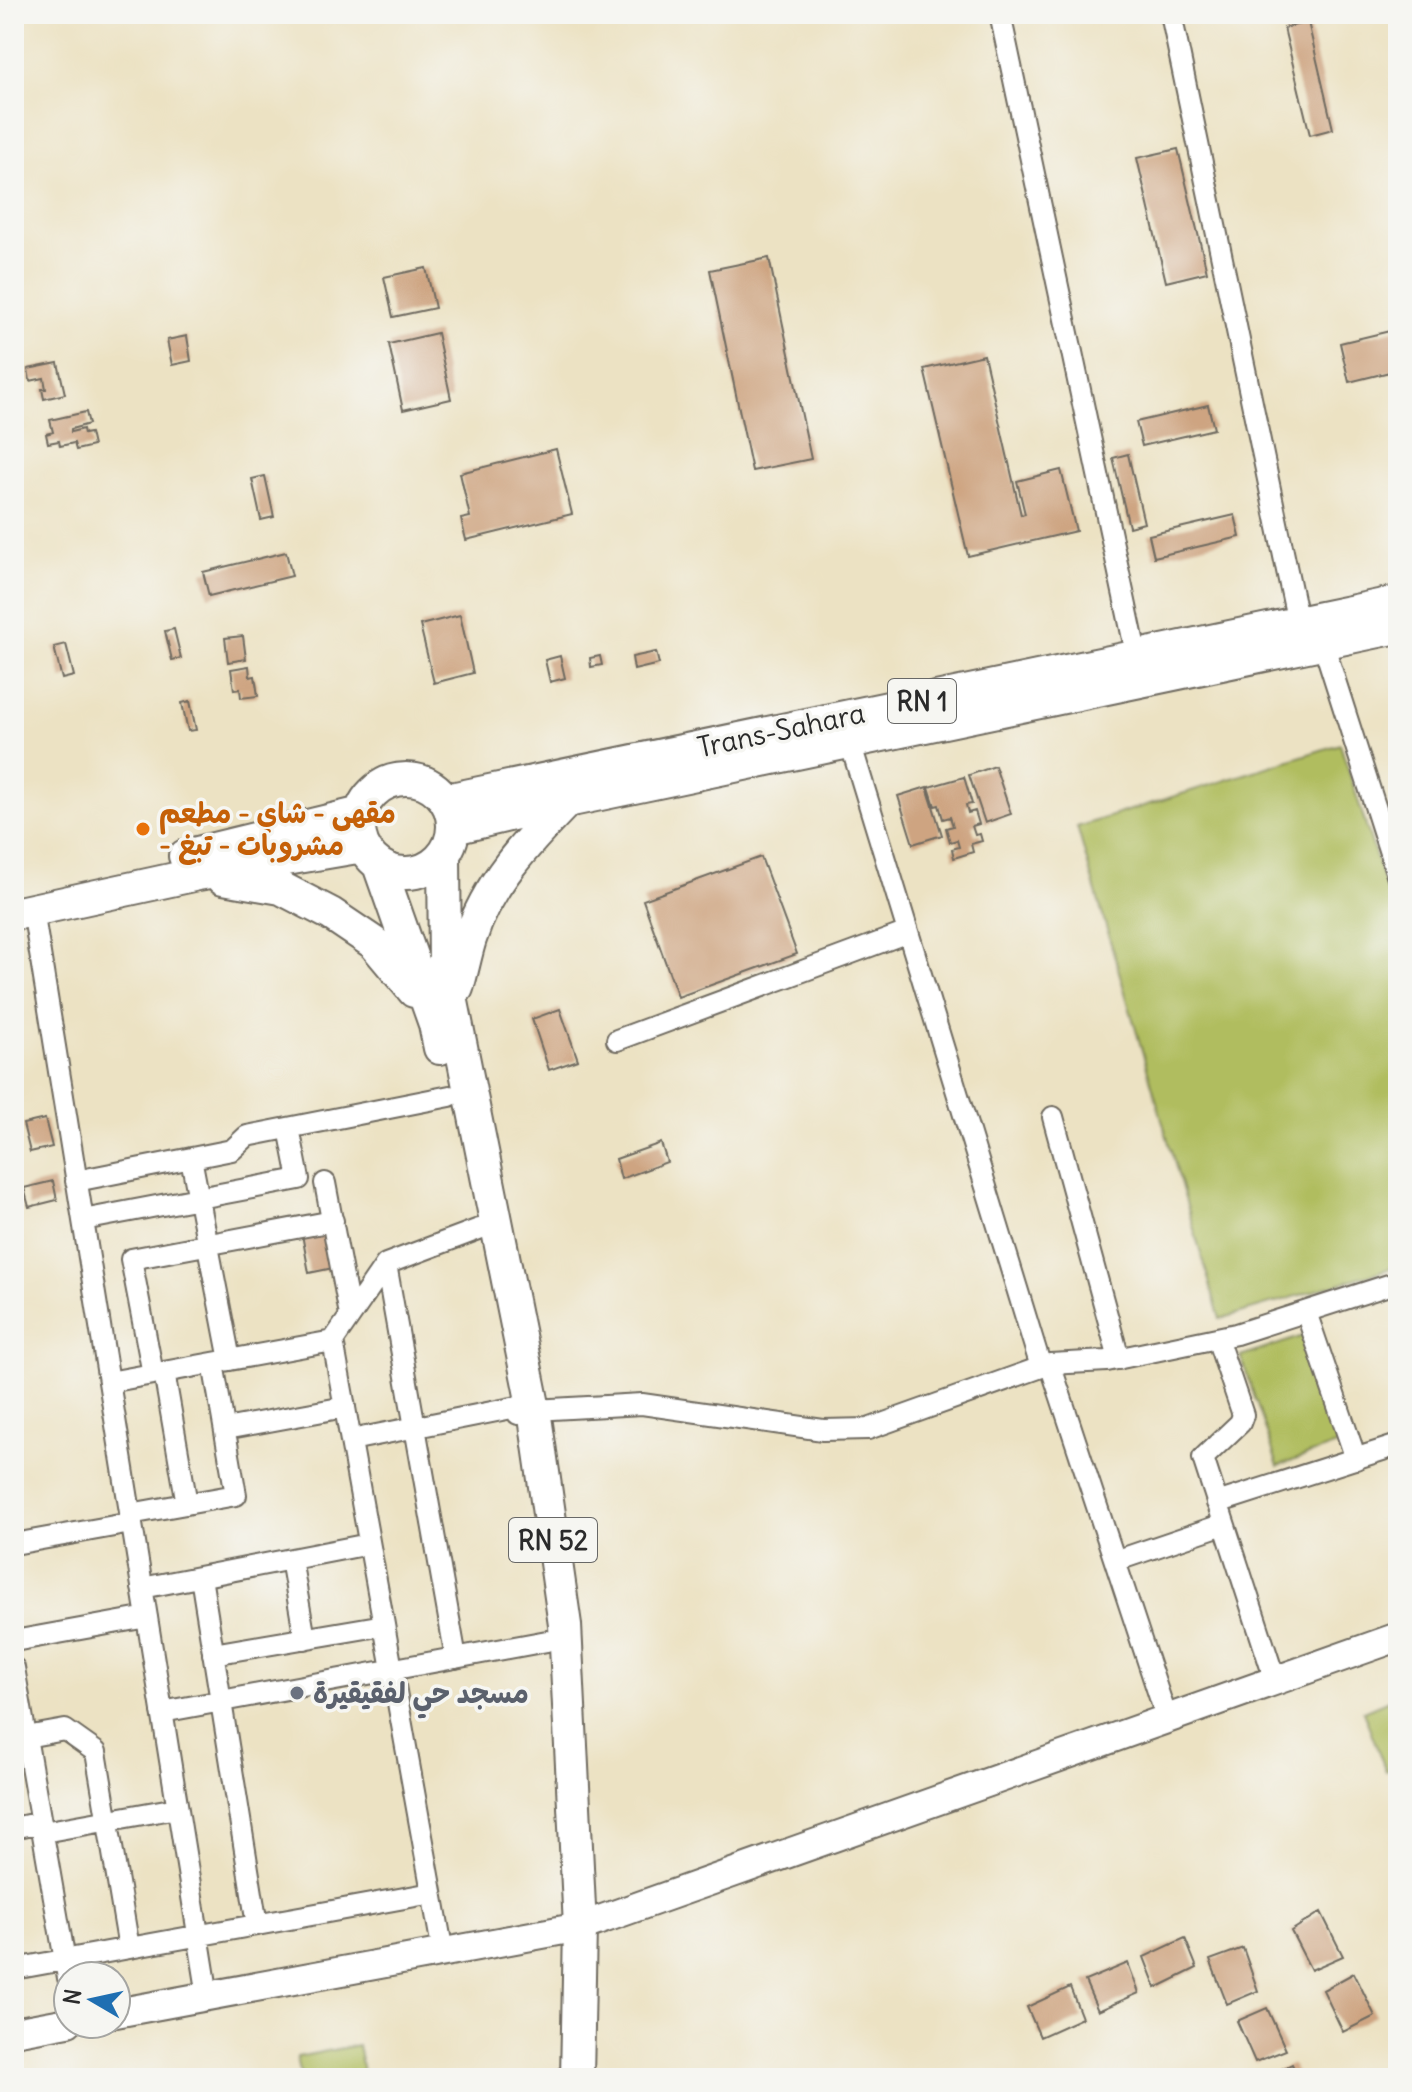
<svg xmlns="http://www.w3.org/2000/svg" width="1412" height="2092" font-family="Delius,'Playpen Sans Arabic',sans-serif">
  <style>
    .green { fill: #b0bd5f; stroke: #6e7445; stroke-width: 2 }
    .building { fill: #cea481 }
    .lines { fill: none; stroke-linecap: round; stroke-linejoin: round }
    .street-casing { stroke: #6f6b60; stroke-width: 24 }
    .secondary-casing { stroke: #6f6b60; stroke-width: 32 }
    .primary-casing { stroke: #6f6b60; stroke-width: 36 }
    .street { stroke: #fff; stroke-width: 20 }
    .secondary { stroke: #fff; stroke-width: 28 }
    .primary { stroke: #fff; stroke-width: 32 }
    .food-dot { fill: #e8710a; stroke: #f6f6f2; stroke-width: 3 }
    .worship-dot { fill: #6b7280; stroke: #f6f6f2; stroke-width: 3 }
    .labels { text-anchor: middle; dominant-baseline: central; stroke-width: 7; stroke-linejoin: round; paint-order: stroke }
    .shield { fill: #f6f6f2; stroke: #686867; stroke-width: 2 }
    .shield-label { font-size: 26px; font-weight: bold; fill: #2b2b2b }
    .street-label { font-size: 28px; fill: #2b2b2b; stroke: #f6f6f2 }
    .food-label { font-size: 28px; font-weight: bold; fill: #c56008; stroke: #f6f6f2; text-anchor: start }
    .worship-label { font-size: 28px; font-weight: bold; fill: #5b616d; stroke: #f6f6f2; text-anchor: start }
  </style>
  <rect width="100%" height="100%" fill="#f6f6f2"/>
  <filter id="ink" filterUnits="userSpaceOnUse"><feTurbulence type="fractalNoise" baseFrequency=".0125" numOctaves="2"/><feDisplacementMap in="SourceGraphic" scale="16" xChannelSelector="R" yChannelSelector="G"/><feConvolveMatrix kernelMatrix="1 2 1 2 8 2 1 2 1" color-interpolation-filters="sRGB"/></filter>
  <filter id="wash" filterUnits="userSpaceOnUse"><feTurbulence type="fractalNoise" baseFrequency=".006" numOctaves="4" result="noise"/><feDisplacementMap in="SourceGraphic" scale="32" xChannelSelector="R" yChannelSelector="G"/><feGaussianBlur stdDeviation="1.8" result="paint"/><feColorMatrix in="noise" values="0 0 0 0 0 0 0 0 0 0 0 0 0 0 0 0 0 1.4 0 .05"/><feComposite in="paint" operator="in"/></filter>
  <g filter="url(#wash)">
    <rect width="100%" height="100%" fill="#ece2c3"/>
    <path class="green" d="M1340,744L1398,926V1266L1220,1319L1077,827Z
      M1303,1336L1340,1444L1278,1466L1241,1357Z
      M1398,1696V1766L1386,1771L1363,1711Z
      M358,2045L364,2078H301L297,2057Z"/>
    <g id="blocks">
      <path class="building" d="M1308,22L1333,129L1310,135L1284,28Z
        M1178,149L1207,272L1166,282L1137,158Z
        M769,258L811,459L752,471L710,270Z
        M426,268L435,308L393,317L384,277Z
        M1398,329V370L1349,382L1340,343Z
        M437,333L451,399L403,410L389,344Z
        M187,336L191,361L172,365L167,340Z
        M984,355L1021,515L1025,514L1017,481L1061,470L1076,531L968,556L924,369Z
        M58,363L65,394L44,399L42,389H46L44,378L30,381L28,369Z
        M17,369L24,401L14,404V370Z
        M1208,405L1214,429L1142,446L1136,422Z
        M86,412L89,424L71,429V432L83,429L84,434L90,433L93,446L76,450L74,443L60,446L59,441L48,443L46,434L53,432L50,420Z
        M556,449L572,514L466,540L461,519L470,517L460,473Z
        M1128,454L1144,523L1129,527L1113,458Z
        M265,476L274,517L261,520L252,479Z
        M1235,515L1240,537L1154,557L1149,535Z
        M286,552L292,576L209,596L203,572Z
        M460,615L473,673L434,683L420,625Z
        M174,629L181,658L172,660L165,631Z
        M243,636L246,659L228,662L225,638Z
        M66,644L74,676L62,679L54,647Z
        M656,652L659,664L634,670L632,657Z
        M560,656L565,678L550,682L545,660Z
        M600,656L602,665L591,667L590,658Z
        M249,666L250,677L255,676L258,696L241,698L240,689L234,690L231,669Z
        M190,701L196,730L188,731L182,703Z
        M995,766L1011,814L985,823L969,775Z
        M964,777L972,804L966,805L968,813L975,811L979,824L972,826L975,835L980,834L982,841L971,844L973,852L954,858L952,849L959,847L957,840L950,842L946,828L953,826L950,817L943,819L939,805L935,806L929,787Z
        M927,787L942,835L913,844L898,796Z
        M761,857L797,954L678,997L643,900Z
        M560,1009L578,1060L549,1070L532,1019Z
        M45,1119L52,1147L30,1152L23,1124Z
        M661,1143L667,1162L621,1179L616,1159Z
        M53,1181L57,1200L29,1207L24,1188Z
        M326,1229L333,1268L309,1273L302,1234Z
        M1321,1912L1343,1956L1311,1970L1291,1931Z
        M1185,1938L1197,1968L1156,1988L1144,1957Z
        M1243,1948L1258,1991L1227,2004L1210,1960Z
        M1128,1963L1139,1993L1098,2011L1085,1981Z
        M1354,1973L1375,2016L1343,2032L1323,1990Z
        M1070,1987L1082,2018L1040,2037L1027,2007Z
        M1267,2008L1286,2050L1255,2062L1237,2021Z
        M1292,2064L1298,2078H1262Z"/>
    </g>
  </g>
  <g filter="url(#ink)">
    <use href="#blocks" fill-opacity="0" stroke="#6f6b60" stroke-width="2"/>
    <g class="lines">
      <g class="street-casing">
        <path id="street" d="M1000,14L1139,667
          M1171,14L1300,633
          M1323,643L1398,878
          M850,742L1041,1367
          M33,910L208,1996
          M617,1040L908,932
          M1053,1117L1119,1359
          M191,1158L230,1360
          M76,1181L232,1150L247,1136L450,1096
          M325,1183L350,1315
          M83,1220L299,1179L289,1128
          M386,1264L456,1658
          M1306,1312L1356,1459
          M1217,1338L1243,1415L1240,1423L1203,1458L1275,1680
          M1050,1364L1167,1719
          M164,1372L187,1504
          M153,1374L131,1259L333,1221
          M109,1382L333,1341
          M518,1414L534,1410L642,1404L823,1430L868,1429L1050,1364L1107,1361L1236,1334L1398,1282
          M225,1429L345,1407
          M351,1440L517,1407
          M1217,1503L1398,1445
          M130,1514L236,1495L213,1363
          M14,1544L131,1523
          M291,1559L305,1639
          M1115,1561L1224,1524
          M201,1577L257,1925
          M142,1588L369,1544
          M14,1641L147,1617
          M213,1654L384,1625
          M14,1668L68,1978
          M162,1712L547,1641
          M26,1737L65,1730L96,1752L129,1948
          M14,1828L41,1822
          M43,1832L177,1808
          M443,1953L333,1341L386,1264L479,1229
          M14,1969L432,1893"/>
      </g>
      <g class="secondary-casing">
        <path id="secondary" d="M116,2013L580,1927L1398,1637
          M14,2032L68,2022"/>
      </g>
      <g class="primary-casing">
        <path id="primary" d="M359 826a47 47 0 1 1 94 0a47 47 0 1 1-94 0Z
          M446,800L1398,602
          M454,828L567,801L1398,627
          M444,855L445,967L534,1410L565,1625L580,1927L577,2078
          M185,856L361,813
          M379,865L435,1024L440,1048
          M223,878L281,888L331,914L374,943L414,991
          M14,914L198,874L363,846
          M457,988C462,972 465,955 470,939C487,884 528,841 567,801"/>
      </g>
      <use href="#street" class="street"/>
      <use href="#secondary" class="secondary"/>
      <use href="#primary" class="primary"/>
    </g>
  </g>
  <circle class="food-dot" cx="143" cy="829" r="8"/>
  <circle class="worship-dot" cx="297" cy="1693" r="8"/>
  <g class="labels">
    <g class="shield">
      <rect x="888" y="679" width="68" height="44" rx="6"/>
      <rect x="509" y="1518" width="88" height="44" rx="6"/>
    </g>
    <g class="shield-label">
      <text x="922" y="701">RN 1</text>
      <text x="553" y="1540">RN 52</text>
    </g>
    <g class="street-label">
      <text transform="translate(781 730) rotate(-12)">Trans-Sahara</text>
    </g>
    <g class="food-label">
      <text x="159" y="813">مقهى - شاي - مطعم<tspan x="159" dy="32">- مشروبات - تبغ</tspan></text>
    </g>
    <g class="worship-label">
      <text x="313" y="1693">مسجد حي لفقيقيرة</text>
    </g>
  </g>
  <rect width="1412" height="2092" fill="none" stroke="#f6f6f2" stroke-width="48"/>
  <g transform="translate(92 2000) rotate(279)"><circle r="38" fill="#f6f6f2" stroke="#a5a5a2" stroke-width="2"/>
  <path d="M0-6L14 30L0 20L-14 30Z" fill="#1f6fb2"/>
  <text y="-12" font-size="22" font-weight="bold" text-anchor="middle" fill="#2b2b2b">N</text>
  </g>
</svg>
